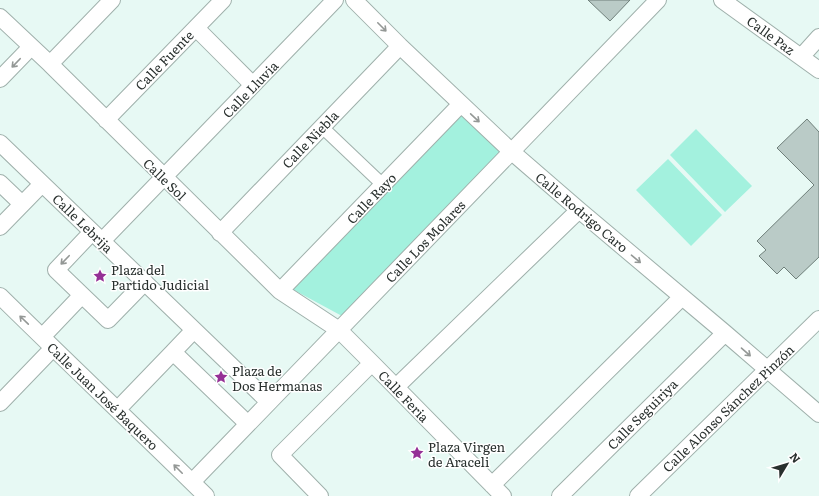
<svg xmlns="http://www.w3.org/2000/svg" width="819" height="496" font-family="Literata,serif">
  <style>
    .green { fill: #a3f1de }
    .building { fill: #bacbc7; stroke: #6f7f7a }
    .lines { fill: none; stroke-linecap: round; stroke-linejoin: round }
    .pedestrian-casing { stroke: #9fb0ab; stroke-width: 14 }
    .minor-casing { stroke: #9fb0ab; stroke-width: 18 }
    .pedestrian { stroke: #fff; stroke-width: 12 }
    .minor { stroke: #fff; stroke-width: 16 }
    .oneway { stroke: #949896 }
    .labels { text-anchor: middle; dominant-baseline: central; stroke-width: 3; stroke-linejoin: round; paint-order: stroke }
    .street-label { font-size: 13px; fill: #29302e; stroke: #fff }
    .poi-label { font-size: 13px; fill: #29302e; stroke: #fff; text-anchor: start }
  </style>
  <rect width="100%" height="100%" fill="#e7f9f4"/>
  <path class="green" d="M460,114L500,152L342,316L292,289Z
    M696,129L752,186L725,212L670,155Z
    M668,159L722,215L691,246L636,190Z"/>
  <path class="building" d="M588,0H630L610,21Z
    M807,119L819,132V257L796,279L784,267L777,274L759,256L766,250L757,241L814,185L777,148Z"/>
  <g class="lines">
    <g class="pedestrian-casing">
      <path id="pedestrian" d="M322,127L383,185"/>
    </g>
    <g class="minor-casing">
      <path id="minor" d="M354,0L400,46L512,152L579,210L725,333L819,414
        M722,0L819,70
        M0,17L50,64L280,291L339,330L372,363L503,496
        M196,28L253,85
        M801,57L819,37
        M50,64L112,0
        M0,79L31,47
        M106,120L223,0
        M0,143L269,402
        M0,183L22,204
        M0,227L42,184
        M92,232L56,270L108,320L145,282
        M220,233L400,46
        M102,241L335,0
        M280,291L461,104
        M0,296C68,363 138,429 206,496
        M194,330L173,352L248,424
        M42,337L82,295
        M396,387L579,210
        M0,403L53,348
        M118,409L173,352
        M192,482L658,0
        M492,485L682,297
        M320,496L280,455L372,363
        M560,496L725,333
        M638,496L819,319"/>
    </g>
    <use href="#pedestrian" class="pedestrian"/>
    <use href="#minor" class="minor"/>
  </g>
  <defs><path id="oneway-shaft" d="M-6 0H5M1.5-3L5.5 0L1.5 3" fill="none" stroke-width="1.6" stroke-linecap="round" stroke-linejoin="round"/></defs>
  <g class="oneway">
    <use href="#oneway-shaft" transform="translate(382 27) rotate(45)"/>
    <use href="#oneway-shaft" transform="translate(16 63) rotate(134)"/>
    <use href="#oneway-shaft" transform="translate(475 118) rotate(43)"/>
    <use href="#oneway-shaft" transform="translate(636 259) rotate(40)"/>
    <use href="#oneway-shaft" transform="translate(65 260) rotate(134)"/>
    <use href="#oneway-shaft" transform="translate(24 320) rotate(-136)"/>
    <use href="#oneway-shaft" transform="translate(746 352) rotate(41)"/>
    <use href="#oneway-shaft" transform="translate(178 469) rotate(-135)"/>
  </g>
  <defs>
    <g id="sight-bare" transform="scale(1.08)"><path d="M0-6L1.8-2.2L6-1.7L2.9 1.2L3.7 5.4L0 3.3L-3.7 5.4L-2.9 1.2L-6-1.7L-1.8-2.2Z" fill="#953096" stroke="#fff" stroke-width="2.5" paint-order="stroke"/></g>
  </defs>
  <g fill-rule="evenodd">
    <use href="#sight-bare" x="100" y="276"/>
    <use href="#sight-bare" x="221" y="377"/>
    <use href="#sight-bare" x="417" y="453"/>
  </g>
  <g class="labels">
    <g class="street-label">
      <text transform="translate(771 35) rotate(36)">Calle Paz</text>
      <text transform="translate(164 60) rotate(-46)">Calle Fuente</text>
      <text transform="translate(250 89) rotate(-46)">Calle Lluvia</text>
      <text transform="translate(310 139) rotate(-46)">Calle Niebla</text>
      <text transform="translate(165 179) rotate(44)">Calle Sol</text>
      <text transform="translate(371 198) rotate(-46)">Calle Rayo</text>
      <text transform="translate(582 212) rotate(40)">Calle Rodrigo Caro</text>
      <text transform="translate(83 223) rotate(44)">Calle Lebrija</text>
      <text transform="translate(425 241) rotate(-46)">Calle Los Molares</text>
      <text transform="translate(103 396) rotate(44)">Calle Juan José Baquero</text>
      <text transform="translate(404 396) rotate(46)">Calle Feria</text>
      <text transform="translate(728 408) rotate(-44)">Calle Alonso Sánchez Pinzón</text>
      <text transform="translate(642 414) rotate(-45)">Calle Seguiriya</text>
    </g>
    <g class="poi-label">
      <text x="111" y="269">Plaza del<tspan x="111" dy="15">Partido Judicial</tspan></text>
      <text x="232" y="370">Plaza de<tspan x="232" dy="15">Dos Hermanas</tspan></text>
      <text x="428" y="446">Plaza Virgen<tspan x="428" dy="15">de Araceli</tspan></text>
    </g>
  </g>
  <g transform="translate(787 464) rotate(52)" stroke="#ffffff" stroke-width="3" paint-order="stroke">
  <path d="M0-3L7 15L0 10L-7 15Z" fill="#29302e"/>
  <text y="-6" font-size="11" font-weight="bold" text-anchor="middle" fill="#29302e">N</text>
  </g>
</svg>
